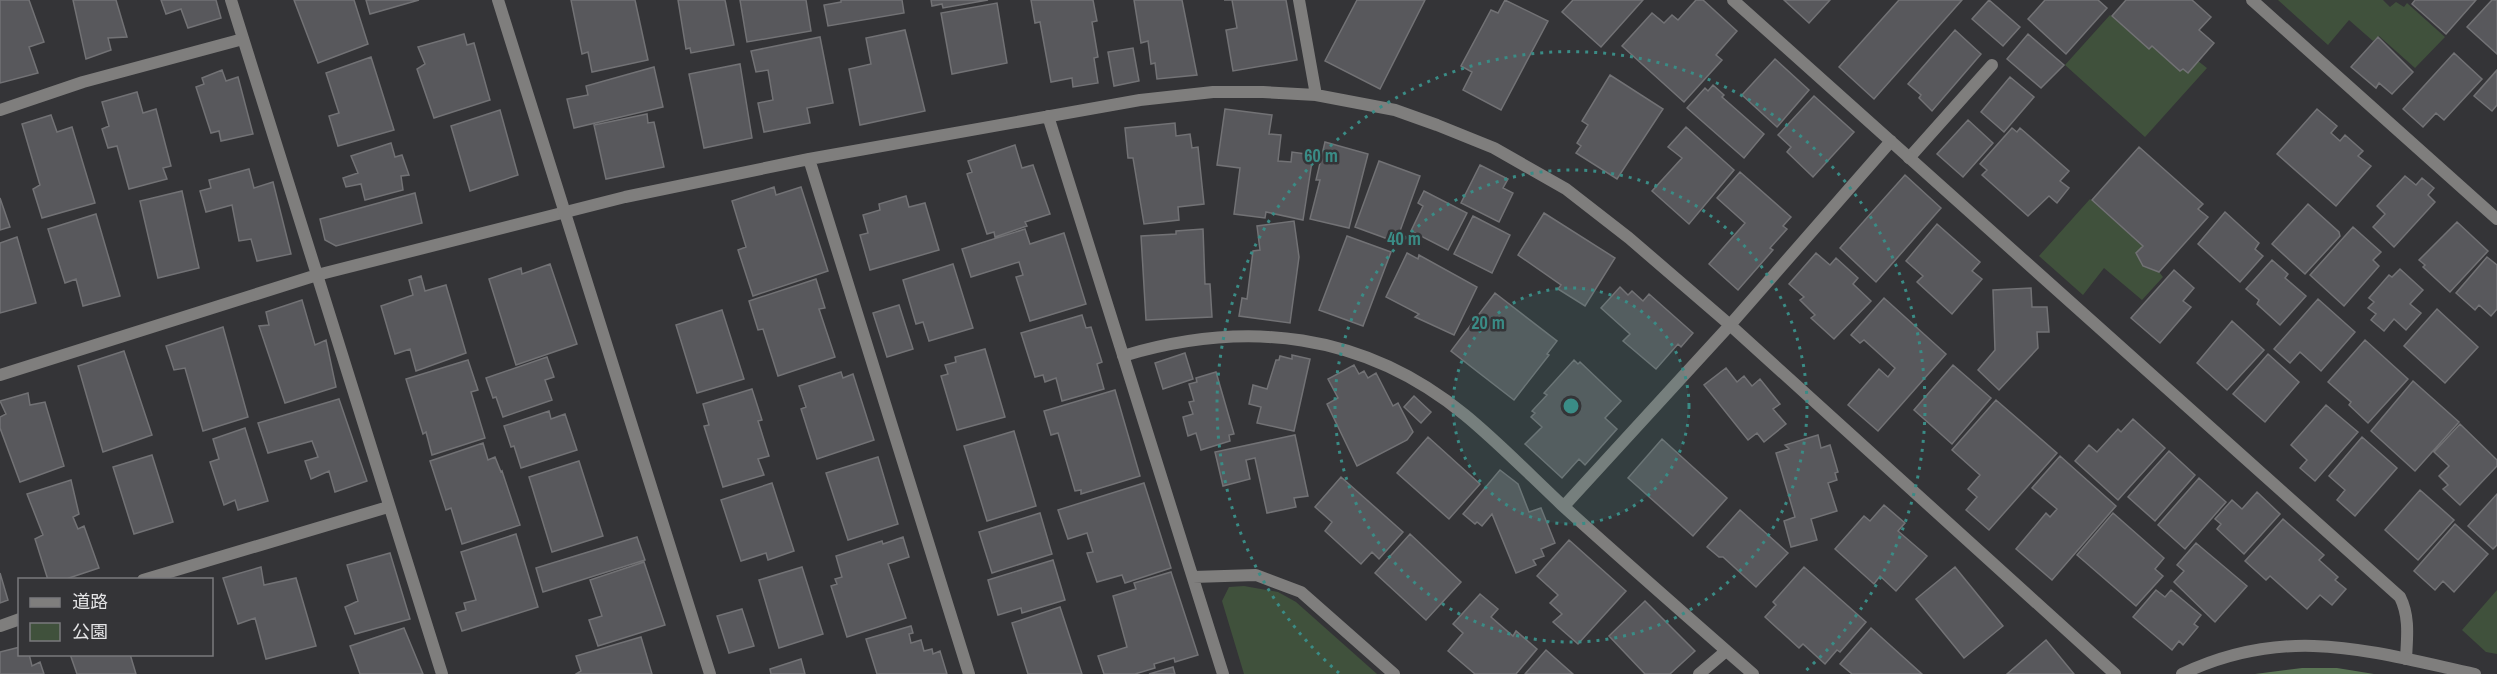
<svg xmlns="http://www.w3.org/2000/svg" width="2497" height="674" font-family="'Archivo Narrow','Noto Sans JP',sans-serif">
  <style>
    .green { fill: #40513c }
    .forest { fill: #5b7656 }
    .building { fill: #58585c; stroke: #727275; stroke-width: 1.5 }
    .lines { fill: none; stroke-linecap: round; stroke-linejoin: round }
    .service { stroke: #7f7e7d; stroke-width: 12 }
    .minor { stroke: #7f7e7d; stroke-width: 12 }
    .tertiary { stroke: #7f7e7d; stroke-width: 12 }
    .ring { fill: none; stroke: #3a8c86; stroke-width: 3; stroke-dasharray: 3 6 }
    .centre { fill: #3a8c86; stroke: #343437; stroke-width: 3 }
    .ring-label { font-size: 18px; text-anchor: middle; font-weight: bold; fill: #3a8c86; stroke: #343437; stroke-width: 5; stroke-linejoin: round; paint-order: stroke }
  </style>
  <rect width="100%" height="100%" fill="#343437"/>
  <path class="green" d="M2278,0H2383L2390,7L2396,2L2404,7L2407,3L2445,37L2415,68L2379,36L2373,41L2349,20L2328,45Z
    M2110,15L2149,48L2152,46L2180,71L2198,61L2207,68L2145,137L2065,65Z
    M2090,199L2143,246L2136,253L2143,266L2159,272L2163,277L2142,300L2104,268L2083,295L2039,256Z
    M1244,586L1278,592L1296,602L1377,674H1244L1222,601L1229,587Z
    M2497,590V654L2486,652L2462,630Z"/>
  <path class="forest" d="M2302,668H2337L2374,674H2255Z"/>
  <path class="building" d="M0,0H29L44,42L29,47L38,73L0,83Z
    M73,0H116L127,37L108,38L111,50L86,59Z
    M161,0H216L221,18L188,28L181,9L166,14Z
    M294,0H354L368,44L318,63Z
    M366,0H419L370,14Z
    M571,0H635L648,60L592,72L588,52L582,54Z
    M678,0H725L734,45L691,53L690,48L686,49Z
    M740,0H806L811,31L747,42Z
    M841,0H902L904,13L828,26L824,5L841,2Z
    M931,0H988L943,8L942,4L932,6Z
    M1031,0H1093L1097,21L1092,22L1098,57L1094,58L1098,83L1073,87L1072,78L1051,82L1040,22L1035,23Z
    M1134,0H1182L1197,75L1157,79L1155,63L1151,64L1148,41L1141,43Z
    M1224,0H1286L1297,60L1233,71L1226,30L1237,28L1232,0Z
    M1357,0H1425L1380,89L1325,61Z
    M1505,0L1548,21L1501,110L1463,90L1472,72L1461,66L1491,10L1498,13Z
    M1573,0H1643L1601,47L1562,12Z
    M1696,0H1703L1737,31L1716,55L1722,60L1684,102L1622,46L1652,13L1664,23L1672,15L1678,20Z
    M1784,0H1830L1809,23Z
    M1899,0H1962L1874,99L1839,67Z
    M1989,0L2020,27L2003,46L1972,19Z
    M2045,0H2098L2107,8L2066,54L2028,19Z
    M2126,0H2192L2211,17L2199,30L2214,43L2188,73L2183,69L2180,71L2152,46L2149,49L2112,16Z
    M2415,0H2476L2446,34L2412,4Z
    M2492,0H2497V54L2467,27Z
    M997,3L1007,63L952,74L941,13Z
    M905,30L925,111L860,125L849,69L871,64L866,38Z
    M1955,30L1981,54L1932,111L1919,98L1921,95L1908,84Z
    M464,34L467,45L474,43L490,100L434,118L417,69L425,64L418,47Z
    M2028,34L2064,65L2041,88L2007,59Z
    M820,37L833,103L807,108L810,123L764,132L758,103L773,100L768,70L756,72L751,51Z
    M2378,37L2413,72L2392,94L2379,83L2376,88L2351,67Z
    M1133,48L1139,81L1114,86L1108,52Z
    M2454,53L2482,79L2444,120L2436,113L2423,127L2403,109Z
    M371,57L394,130L338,146L329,116L339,113L326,73Z
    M1775,59L1809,90L1777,127L1742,95Z
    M740,64L752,138L704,148L689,74Z
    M654,67L663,107L574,128L567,99L588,95L586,86Z
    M222,70L226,81L238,77L253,134L221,141L219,131L211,133L196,87L204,84L202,78Z
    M2497,70V105L2492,111L2474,96Z
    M1610,75L1663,109L1617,179L1576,153L1581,146L1577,143L1588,125L1582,121Z
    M2010,77L2034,97L2004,132L1981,112Z
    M1713,85L1724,95L1722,97L1764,134L1744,158L1687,108L1705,88L1708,91Z
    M137,92L143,113L156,109L171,166L163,168L167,179L129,189L117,146L108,148L102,129L109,126L102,102Z
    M1814,96L1854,132L1813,177L1787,152L1791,147L1778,135Z
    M1225,109L1272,115L1269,134L1281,135L1278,161L1291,162L1292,152L1313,155L1303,220L1266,212L1265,218L1234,214L1240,168L1217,165Z
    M2317,109L2337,126L2331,133L2340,141L2345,135L2363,151L2358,156L2371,166L2336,206L2277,154Z
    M500,110L518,175L470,191L451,126Z
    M647,114L648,123L654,122L664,167L606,179L594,125Z
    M51,115L57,132L72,127L95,203L42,218L33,189L40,185L22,124Z
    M1968,120L1993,143L1963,177L1937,154Z
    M1175,123L1176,136L1190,134L1192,148L1198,147L1204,204L1178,207L1179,220L1144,224L1133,158H1128L1125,128Z
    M1686,127L1734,170L1689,224L1652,191L1682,158L1668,147Z
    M2012,128L2017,132L2020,128L2069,171L2060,181L2069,188L2057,203L2049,196L2028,216L1982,175L1987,170L1980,164Z
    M1325,142L1368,154L1349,228L1310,219L1320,180H1316Z
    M391,143L395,157L402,155L409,175L401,176L403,190L365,200L361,184L346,187L343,178L358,173L351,156Z
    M1015,145L1022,168L1033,165L1050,214L1025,222L1027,226L995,237L994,232L987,234L967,174L972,172L968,161Z
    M2139,147L2203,204L2198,209L2208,217L2159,272L2143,266L2136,253L2143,246L2092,200Z
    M1379,161L1420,176L1396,242L1355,227Z
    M1480,165L1508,179L1503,188L1513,193L1499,222L1461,203Z
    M249,169L254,188L273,182L291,254L257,261L251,239L239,241L232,205L206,212L200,191L211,188L209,180Z
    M1740,172L1791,217L1783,226L1787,229L1770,248L1773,250L1738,290L1709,264L1745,223L1717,198Z
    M1905,175L1941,208L1876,282L1840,248Z
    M2405,176L2416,185L2422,178L2434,188L2428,195L2435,202L2394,247L2373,227L2385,214L2377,206Z
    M774,187L776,195L801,187L828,271L753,296L738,250L746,247L732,201Z
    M182,191L199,268L158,278L140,201Z
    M1424,191L1467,213L1448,250L1411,231L1423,206L1418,203Z
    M415,193L422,223L336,246L325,240L320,219Z
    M906,196L909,207L925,203L939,250L870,270L860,235L868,233L863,215L880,210L879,204Z
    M0,198L10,227L0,230Z
    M2308,204L2339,232L2340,236L2305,274L2272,244Z
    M2225,212L2259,243L2255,249L2263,256L2240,282L2198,244Z
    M1544,213L1615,258L1585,306L1558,289L1561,285L1518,255Z
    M96,214L120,296L83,306L76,279L65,283L48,229Z
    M1473,216L1510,235L1492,273L1454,254Z
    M1294,221L1299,257L1290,323L1239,316L1242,298L1247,299L1253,251L1260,250L1257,226Z
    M2457,222L2488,251L2450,292L2423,267L2425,265L2419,260Z
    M1937,224L1980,262L1972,271L1982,279L1952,314L1917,282L1923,276L1906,261Z
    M2353,227L2381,252L2373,260L2379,266L2344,306L2310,275Z
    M1025,229L1030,244L1064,233L1086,304L1030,321L1016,277L1023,275L1019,262L971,277L962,249Z
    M1203,229L1205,284H1210L1212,317L1146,320L1141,236L1176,234V231Z
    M1347,236L1391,252L1363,326L1319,310Z
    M17,237L36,303L0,313V243Z
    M1407,253L1418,259L1419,255L1477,287L1454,335L1415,317L1419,314L1386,297Z
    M1816,253L1830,265L1836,258L1858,278L1853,284L1871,301L1834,339L1811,318L1815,315L1800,300L1804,297L1789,284Z
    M2487,257L2497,265V309L2491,316L2479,305L2475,310L2456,293Z
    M2272,260L2288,274L2285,278L2306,296L2280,325L2257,304L2259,300L2246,289Z
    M550,264L577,344L516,365L489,279L521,268L522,274Z
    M953,264L973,328L929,341L923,322L916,324L903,280Z
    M2400,269L2423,290L2410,304L2421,313L2406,330L2394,319L2384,331L2371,320L2376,314L2368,308L2374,302L2369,298L2389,275L2392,277Z
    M2174,270L2194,288L2183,301L2191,307L2160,343L2131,318Z
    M421,276L425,291L446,285L466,353L416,371L410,349L395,354L381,306L413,295L409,280Z
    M816,279L825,308L819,309L835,357L778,376L763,329L758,330L749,301Z
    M1620,287L1628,295L1632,291L1643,301L1649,294L1693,333L1681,347L1678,344L1656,369L1623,341L1630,334L1601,308Z
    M2031,288L2032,307H2047L2049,332H2037L2038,348L1999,390L1978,370L1995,350L1993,290Z
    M1495,293L1557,341L1547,354L1549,355L1514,400L1451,351Z
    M1884,298L1946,354L1878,431L1848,405L1879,369L1888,377L1895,368L1864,340L1860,343L1851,335Z
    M2318,299L2355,332L2321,371L2300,352L2290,363L2274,349Z
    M302,300L315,345L326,340L336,387L285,403L259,326L269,325L266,312Z
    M899,305L913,349L887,357L873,313Z
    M2437,309L2478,347L2445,383L2404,346Z
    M722,310L744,379L697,393L676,325Z
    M1082,315L1086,328L1091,327L1102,362L1097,364L1104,389L1062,401L1056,378L1045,382L1043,375L1035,377L1021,333Z
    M2232,321L2264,350L2227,390L2197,363Z
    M223,327L248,417L203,431L185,368L174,370L166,346Z
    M2365,340L2408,379L2368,423L2349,405L2351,402L2328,382Z
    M985,349L1005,417L957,430L941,376L948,374L945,365L956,362L955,357Z
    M124,351L152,435L103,452L78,366Z
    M1185,353L1193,379L1163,389L1155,363Z
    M2268,354L2299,382L2265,422L2233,394Z
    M1292,355L1310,359L1294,431L1257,423L1261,407L1249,404L1253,385L1267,389L1276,360H1279L1280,356L1292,359Z
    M547,357L554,377L545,380L552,400L503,417L496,397L493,398L486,378Z
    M468,360L478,390L471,392L485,438L432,455L426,432L423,434L406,379Z
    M1574,360L1578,364L1580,362L1621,401L1605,418L1617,429L1585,465L1579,459L1562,478L1525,444L1542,427L1531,417L1535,413L1532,411L1547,395L1544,393Z
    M1354,365L1359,374L1364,371L1368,378L1376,373L1393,406L1398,403L1413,432L1407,440L1357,466L1327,404L1338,398L1328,379Z
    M1953,365L1991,398L1952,444L1914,410Z
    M1726,368L1737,382L1744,376L1752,386L1760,379L1780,404L1773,409L1786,424L1764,442L1757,433L1748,440L1704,385Z
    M841,372L843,378L853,374L874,440L817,459L801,409L806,407L799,386Z
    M1216,372L1234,434L1229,435L1230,441L1201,450L1196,433L1188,436L1183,417L1193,414L1189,402L1194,401L1189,384L1197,382L1196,378Z
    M2413,381L2459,422L2415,471L2371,431Z
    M752,389L762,420L758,421L769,456L758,459L764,475L723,487L704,426L709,425L703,404Z
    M1115,390L1140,476L1081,494V490L1075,491L1058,433L1051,435L1044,411Z
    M28,393L30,405L45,402L64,466L20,482L0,428V417L6,414L0,401Z
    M1414,396L1431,412L1421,423L1404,407Z
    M339,399L367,481L335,492L329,471L311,479L305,461L318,457L312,441L268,453L258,423Z
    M1996,400L2057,453L1989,530L1966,510L1977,497L1968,489L1980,475L1952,450Z
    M2326,405L2358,432L2315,481L2300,468L2307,460L2291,445Z
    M549,411L551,419L565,414L577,450L521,468L514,446L511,447L504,426Z
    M2133,419L2165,448L2118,500L2075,461L2089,445L2097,452L2118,429L2121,432Z
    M2460,424L2497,460V466L2460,505L2443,489L2448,485L2439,476L2449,466L2434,452Z
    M245,428L268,501L238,510L235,500L224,505L210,462L219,459L213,439Z
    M1014,431L1036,506L987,521L964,446Z
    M1295,435L1308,496L1294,498L1296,507L1267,513L1255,458L1246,460L1250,479L1223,486L1215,452Z
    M1818,435L1821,448L1830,445L1838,472L1835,473L1837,480L1828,483L1837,511L1811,519L1817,540L1791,547L1784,521L1795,517L1776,453L1789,449L1785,445Z
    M1428,437L1480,484L1449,519L1397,473Z
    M2362,437L2397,468L2355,516L2337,500L2345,490L2329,476Z
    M1662,439L1727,498L1693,536L1628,478Z
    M483,443L488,460L495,457L501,472L502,471L520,525L462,544L451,508L446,510L430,461Z
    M2169,451L2195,475L2155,521L2128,497Z
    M152,455L173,522L134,534L113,467Z
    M2060,456L2116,506L2052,580L2016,549L2046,513L2050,517L2057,509L2032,488Z
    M878,457L898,524L848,540L826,473Z
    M579,461L603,536L552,552L529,477Z
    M1500,470L1518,484L1529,512L1541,508L1555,543L1541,549L1544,556L1533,560L1536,565L1516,573L1492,514L1482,526L1477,522L1475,524L1463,514Z
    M1341,477L1403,532L1379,559L1372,552L1361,564L1325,531L1332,522L1315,507Z
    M2199,478L2226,502L2185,549L2158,525Z
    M71,480L79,514L73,517L78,529L84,526L99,568L63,580H48L35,539L43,535L27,494Z
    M772,483L794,551L768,560L766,553L741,561L721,500Z
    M1144,483L1171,568L1125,583L1122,575L1097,582L1087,553L1093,552L1087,533L1068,539L1058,510Z
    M2420,490L2454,520L2418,560L2385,530Z
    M2257,492L2280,514L2244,554L2217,529L2221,524L2215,519L2232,500L2242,509Z
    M2497,494V545L2493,549L2468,526Z
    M1884,505L1905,523L1898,531L1927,556L1896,591L1880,576L1874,584L1835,549L1864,516L1870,521Z
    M1740,510L1788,553L1756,587L1723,557H1719L1707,547Z
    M1040,513L1052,554L992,573L979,532Z
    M2113,513L2164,558L2155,569L2163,576L2136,606L2077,555Z
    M2283,519L2324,555L2319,560L2338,577L2335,580L2346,589L2332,605L2320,595L2307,609L2270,576L2266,580L2245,561Z
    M2455,524L2488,554L2454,592L2443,581L2435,590L2414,571Z
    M516,534L538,607L462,631L456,613L466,610L464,603L476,600L461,552Z
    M1410,534L1461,582L1426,620L1375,573Z
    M637,537L645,560L543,592L536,568Z
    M903,537L909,557L888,564L906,618L847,637L831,586L837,584L835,579L842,577L836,556L882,541L883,544Z
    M1569,540L1626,591L1578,644L1553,622L1562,614L1550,603L1558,595L1537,576Z
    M2196,543L2247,586L2215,622L2174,582L2184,571L2177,565Z
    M390,553L410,619L355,634L345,607L358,601L347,565Z
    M1053,560L1065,600L1022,613L1021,608L998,615L988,580Z
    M644,562L665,625L598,646L589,620L602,616L590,580Z
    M261,567L264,585L296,578L316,646L266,659L255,618L238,624L223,578Z
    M802,567L823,634L779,648L759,580Z
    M1804,567L1866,622L1840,652L1837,650L1825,664L1803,644L1799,648L1765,617L1776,605L1773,602Z
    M1955,567L2003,626L1964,658L1916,599Z
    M1171,572L1198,655L1175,662L1174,658L1154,664L1155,668L1135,674H1104L1098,656L1127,647L1113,596L1136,589L1134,583Z
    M0,573L8,600L0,603Z
    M2156,590L2165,597L2171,590L2201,615L2194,624L2198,627L2183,645L2179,641L2172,650L2133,617Z
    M1480,594L1498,609L1491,617L1513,636L1516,631L1537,649L1516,674H1475L1448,651L1463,633L1453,624Z
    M1645,601L1695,651L1670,674H1645L1609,636Z
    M1060,607L1082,674H1028L1012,623Z
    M742,609L754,646L729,653L717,616Z
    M911,626L913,633L909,634L911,643L921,640L924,651L932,649L933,654L940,651L947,674H877L866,639Z
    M404,628L423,674H360L350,646Z
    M1871,628L1922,674H1852L1840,664Z
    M641,637L652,674H576L581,671L576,656Z
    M2046,640L2074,674H2007Z
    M20,647V654H29L32,666L40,662L44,674H0V652Z
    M1546,650L1573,674H1525Z
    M70,654H130L136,674H77Z
    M801,659L805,674H771L770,669Z
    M1173,667L1175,674H1149Z"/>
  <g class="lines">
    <path class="service" d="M1909,158L1992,65"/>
    <path class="minor" d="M231,0L442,674
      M1299,0L1316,95
      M1733,0L2400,597C2410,617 2407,638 2406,659
      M2252,0L2497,219
      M0,110L83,82L243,39
      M1048,116L1223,674
      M809,159L969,674
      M1123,356C1246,319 1364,332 1465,415C1499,443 1530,475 1562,505C1625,562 1689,618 1753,674
      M0,375L317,275L625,197L809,159L1140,100L1213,92H1263L1316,95L1395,110L1437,125L1494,148L1566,189L1629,238L1730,325L2115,674
      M1564,506L1730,325L1891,141
      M1193,577L1256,575L1301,592L1394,674
      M143,580L388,507
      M0,626L20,619
      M1699,674L1726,651"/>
    <path class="tertiary" d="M498,0L710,674
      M2182,674C2287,624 2369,651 2475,674"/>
  </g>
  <circle cx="1571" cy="406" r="118" fill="#3a8c86" fill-opacity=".12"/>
  <g class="ring">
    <circle cx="1571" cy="406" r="118"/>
    <circle cx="1571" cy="406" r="236"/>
    <path d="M1339 673A354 354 0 1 1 1803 673"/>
  </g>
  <circle cx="1571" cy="406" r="9" class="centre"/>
  <g class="ring-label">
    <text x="1321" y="162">60 m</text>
    <text x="1404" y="245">40 m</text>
    <text x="1488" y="329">20 m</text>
  </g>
  <rect x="18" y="578" width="195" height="78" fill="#343437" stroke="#7a7a7d" stroke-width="1.5"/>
  <rect x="30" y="598" width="30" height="9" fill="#7f7e7d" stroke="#7a7a7d" stroke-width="1.5"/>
  <text x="72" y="608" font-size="18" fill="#e4e4e6">道路</text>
  <rect x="30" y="623" width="30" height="18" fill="#40513c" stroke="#7a7a7d" stroke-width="1.5"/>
  <text x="72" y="638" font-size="18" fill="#e4e4e6">公園</text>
</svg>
